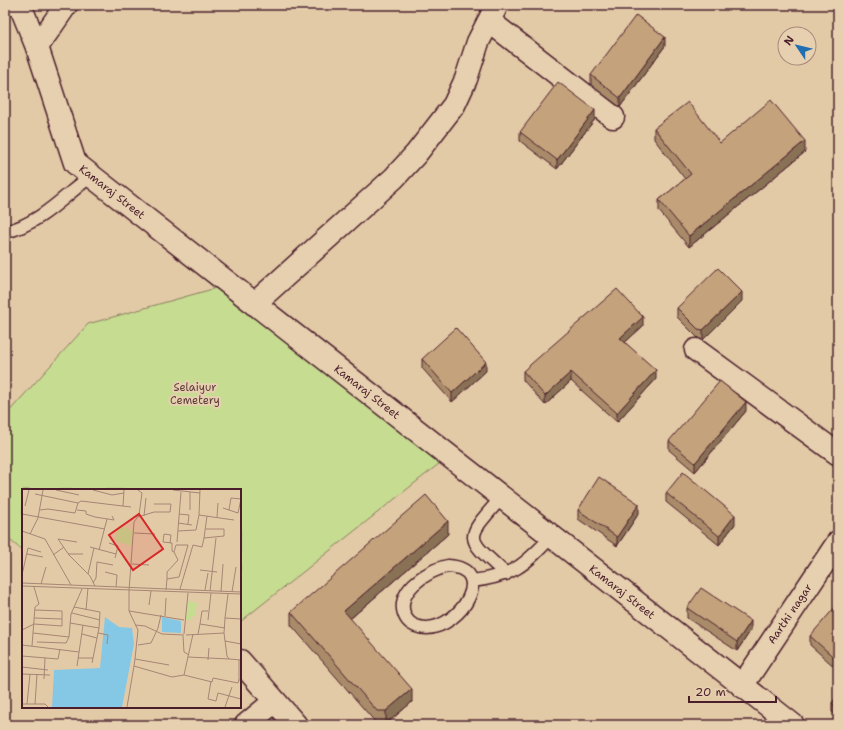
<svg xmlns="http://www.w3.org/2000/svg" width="843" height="730" font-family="'Shantell Sans',sans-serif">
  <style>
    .green { fill: #c6dc91; stroke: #887e5e }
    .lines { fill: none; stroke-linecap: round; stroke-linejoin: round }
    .service-casing { stroke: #4a1f2b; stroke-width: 15 }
    .minor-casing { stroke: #4a1f2b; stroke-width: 25 }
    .tertiary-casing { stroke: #4a1f2b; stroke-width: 25 }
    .service { stroke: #e7d0b0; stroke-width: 12 }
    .minor { stroke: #e7d0b0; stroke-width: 22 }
    .tertiary { stroke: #e7d0b0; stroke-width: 22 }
    .wall { fill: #a98b6b; stroke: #4a1f2b }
    .shaded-wall { fill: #897157; stroke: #4a1f2b }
    .building { fill: #c4a27c; stroke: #4a1f2b }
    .labels { text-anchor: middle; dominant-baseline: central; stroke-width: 4; stroke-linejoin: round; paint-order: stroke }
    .street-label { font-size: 11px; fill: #4a1f2b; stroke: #e7d0b0 }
    .park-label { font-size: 11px; fill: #5d3b3a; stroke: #e7d0b0 }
    .inset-road { fill: none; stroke: #a68675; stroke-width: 1 }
    .view { fill: #d62828; fill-opacity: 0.15; stroke: #d62828; stroke-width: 2 }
    .inset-edge { fill: none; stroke: #4a1f2b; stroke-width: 2 }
  </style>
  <rect width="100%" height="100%" fill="#e3caa7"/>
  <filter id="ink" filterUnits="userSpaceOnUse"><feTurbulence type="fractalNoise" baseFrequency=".025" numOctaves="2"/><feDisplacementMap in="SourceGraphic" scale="8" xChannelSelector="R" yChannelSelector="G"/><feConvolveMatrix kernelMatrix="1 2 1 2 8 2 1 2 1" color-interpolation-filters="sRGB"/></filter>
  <g filter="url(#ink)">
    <path class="green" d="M216,288L440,463L240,622V490H23V551L5,536V416L88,324Z"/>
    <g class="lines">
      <g class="service-casing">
        <path id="service" d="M5,232C40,224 63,197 91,176
          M502,497C464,540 464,536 506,574
          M448,566C497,569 461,627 427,628C419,628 410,625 406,618C392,593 427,570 448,566Z
          M472,581C513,576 524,566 552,536"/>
      </g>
      <g class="minor-casing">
        <path id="minor" d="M489,21L613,117
          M37,47L66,5
          M254,304L394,178L416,154L454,105L466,79L478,42L497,5
          M696,350L838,454
          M240,661L275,701
          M742,686L838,542
          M246,725L275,701L296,725"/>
      </g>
      <g class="tertiary-casing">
        <path id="tertiary" d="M17,5L22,10L37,47L75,163L793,725"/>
      </g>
      <use href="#service" class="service"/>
      <use href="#minor" class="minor"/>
      <use href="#tertiary" class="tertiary"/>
    </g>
    <path class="wall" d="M665,46L620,107L591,85V75Z
      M595,119L557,169L520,141V132Z
      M654,128L720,143L805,152L689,247L659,211V200L685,179L654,139Z
      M742,301L703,340L698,338L677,317V308Z
      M643,326L625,342L656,379L617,422L571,381L545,405L523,380V371Z
      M422,359L486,371L452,402L422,368Z
      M746,411L695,472L669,450V441Z
      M666,493L735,524L719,545L666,502Z
      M578,510L639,513L617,546L578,519Z
      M448,534L350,619L412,702L386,724H377L291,625V612Z
      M838,607V670L810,645V636Z
      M687,608L751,630L737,651L687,618Z
      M838,695V717L832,712V703Z"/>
    <path class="shaded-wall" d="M665,37V46L620,107V98Z
      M595,110V119L557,169V160Z
      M805,141V152L689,247V236Z
      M742,292V301L703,340V330Z
      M643,317V326L620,347V338Z
      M486,362V371L452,402V393Z
      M656,370V379L617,422V413Z
      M571,372V381L545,405V396Z
      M746,402V411L695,472V463Z
      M639,504V513L617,546V537Z
      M735,515V524L719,545V536Z
      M448,521V534L344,624V611Z
      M751,621V630L737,651V642Z
      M412,689V702L386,724V711Z"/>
    <path class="building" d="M636,15L665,37L620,98L591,75Z
      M558,82L595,110L557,160L520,132Z
      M771,100L805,141L689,236L659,200L691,174L654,128L688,102L720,143Z
      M718,268L742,292L703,330L698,329L677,308Z
      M617,289L643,317L620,338L656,370L617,413L571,372L545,396L523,371Z
      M456,328L486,362L452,393L422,359Z
      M720,381L746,402L695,463L669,441Z
      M683,472L735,515L719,536L666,493Z
      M599,477L639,504L617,537L578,510Z
      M426,495L448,521L344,611L412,689L386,711H377L291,612Z
      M701,588L751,621L737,642L687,608Z
      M837,605L838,607V661L810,636Z
      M838,695V708L832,703Z"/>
  </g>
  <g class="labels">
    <g class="street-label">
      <text transform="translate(112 192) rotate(38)">Kamaraj Street</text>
      <text transform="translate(367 392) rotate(38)">Kamaraj Street</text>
      <text transform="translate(622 592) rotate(38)">Kamaraj Street</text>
      <text transform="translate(790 614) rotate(-56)">Aarthi nagar</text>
    </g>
    <g class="park-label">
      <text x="195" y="387">Selaiyur<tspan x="195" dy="13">Cemetery</tspan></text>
    </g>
  </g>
  <g transform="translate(22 489)">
    <rect width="219" height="219" fill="#e3caa7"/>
    <path d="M99,37L111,42L110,57L94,52L95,40ZM166,112L175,114L173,128L170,127L169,131L163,130Z" fill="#c6dc91"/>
    <path d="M83,128L97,138L110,139L112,155L100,218H30L32,181L78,179ZM140,128L159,132V144L140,143Z" fill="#85c8e6"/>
    <path class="inset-road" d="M34,1L57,6M71,1L90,6L102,4M116,1L120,4L117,26L112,33L107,102V122L116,141L113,170L147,176M151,1L178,4M178,1L177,26L212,31M13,5L56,14L59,12L109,18M3,17L7,1M101,17L102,1M201,19L216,24L219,10M18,21L26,20L53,24L56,14M55,21L64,22V25L73,28L92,31L90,27M168,21V3M207,21L209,9L219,10M0,25L83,40M157,25L167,26L166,35M122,27L124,9M116,28L132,23H148L149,15H132M195,28L196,14M156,34L170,36M184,40H202V47L182,49L185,27M0,42L23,50L49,96M156,42L174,41L177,26M112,44L133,45M8,45L16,29L21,1M36,50L47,66L68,87L73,97M36,50L55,53M155,53L159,3M87,54L96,57L93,69M148,54L149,46L142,45L141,53L150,54V62L152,63M68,58L94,65M77,61L85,30M5,65L21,68M46,65H61M31,66L42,58M110,75L127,76M178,81L195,83M83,83L95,86L94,98M66,85L72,59M0,86L6,59L19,63M0,94L219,103M71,94L74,89L75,73L91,76M19,95L24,78M0,97L219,105M158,100L171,56L180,58L182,49M144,101L145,90L157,88L166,56H154L152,63L156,71L145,83V90M183,101L186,84M188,102L194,49M199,103L201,75M210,103L214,78M127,116L129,102M52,118L78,123L77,139L70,174M64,121L66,99M107,122L162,131M50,124L78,131M143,127L144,109M12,129L40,130M203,129L206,105M186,131L189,104M48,134L77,139M178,135L180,122H186M113,136L123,137L140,145L162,146M0,141L12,135L40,137V122L13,121M11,144L47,148L49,125L60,100M76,144L86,146L85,155M202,144L203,129L219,130M60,145L75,149M162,145L166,104M171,145L162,186L190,193L191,189L216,194L217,191M176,145L178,135L203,139M164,146L202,144L205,167L207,170L219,171M161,147L162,163L167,166M203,152L219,155M15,153L44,154L47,148M0,156L57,163M116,156L129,154L136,139L139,126M10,157L13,118L17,115L12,98M0,167L36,170L38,160M166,168L207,170M56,169H71M113,170L112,177L150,188L162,186M186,171L187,159M217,171V191H219M55,177L61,136M0,178L26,181M0,185L28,186M22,190L23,169M189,192L186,210L194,212L196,204L219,210M0,215H23L26,218M5,215L8,185M13,215L15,185M105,218L112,177M203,218L210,198"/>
    <path class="view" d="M117,25L141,60L111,81L87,46Z"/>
    <rect width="219" height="219" class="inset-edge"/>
  </g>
  <rect width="843" height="730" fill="none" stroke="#e7d0b0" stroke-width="20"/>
  <rect x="10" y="10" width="823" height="710" fill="none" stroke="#4a1f2b" stroke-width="1.5" filter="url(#ink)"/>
  <g transform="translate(797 46) rotate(305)"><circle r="19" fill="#e7d0b0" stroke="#a8897b"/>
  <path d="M0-3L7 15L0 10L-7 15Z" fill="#1f6fb2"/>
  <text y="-6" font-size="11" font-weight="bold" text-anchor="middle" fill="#4a1f2b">N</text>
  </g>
  <path d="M689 696v6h87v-6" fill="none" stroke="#4a1f2b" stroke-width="2"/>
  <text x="695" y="696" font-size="12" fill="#4a1f2b" stroke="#e7d0b0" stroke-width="3" paint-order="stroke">20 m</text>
</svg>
